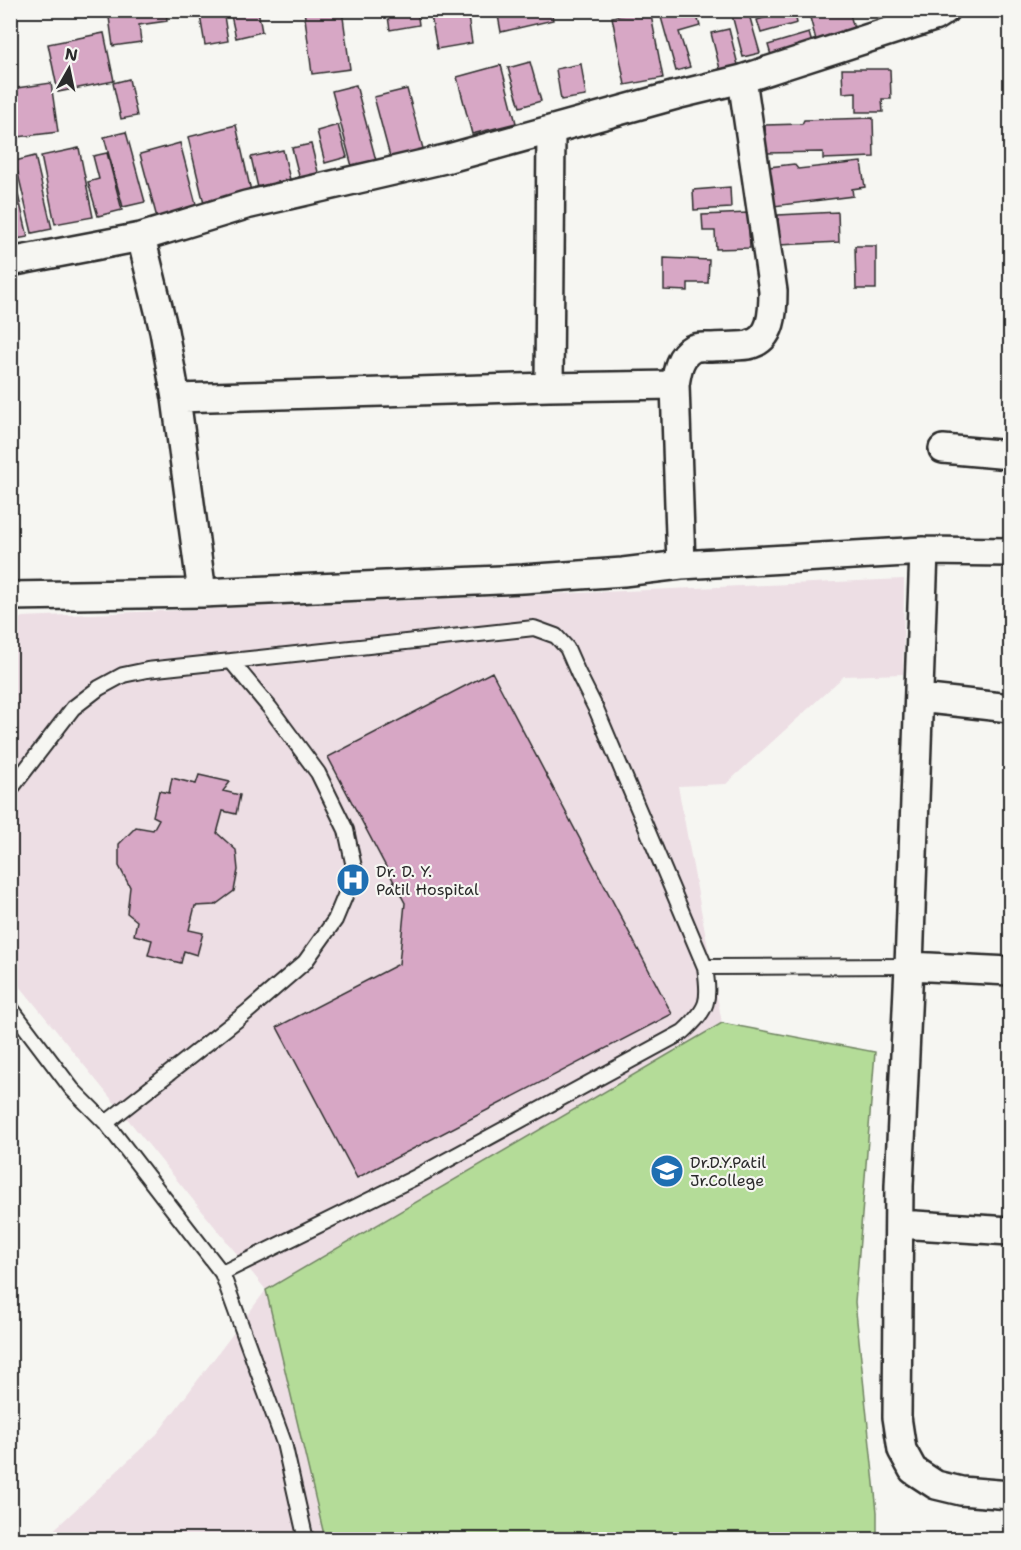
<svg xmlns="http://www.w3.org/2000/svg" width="1021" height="1550" font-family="'Shantell Sans',sans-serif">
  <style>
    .built { fill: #eddee4 }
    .green { fill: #b4dc98; stroke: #708462; stroke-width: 1.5 }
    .building { fill: #d7a7c5; stroke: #2b2b2b; stroke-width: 1.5 }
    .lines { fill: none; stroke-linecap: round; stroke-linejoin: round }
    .lane-casing { stroke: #2b2b2b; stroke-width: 18 }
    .street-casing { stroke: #2b2b2b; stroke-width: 32 }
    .lane { stroke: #f6f6f2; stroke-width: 14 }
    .street { stroke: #f6f6f2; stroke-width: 27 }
    .labels { text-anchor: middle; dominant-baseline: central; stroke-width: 4.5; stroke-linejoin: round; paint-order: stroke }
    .poi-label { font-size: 16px; fill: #2b2b2b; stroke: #f6f6f2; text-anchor: start }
  </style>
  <rect width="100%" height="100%" fill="#f6f6f2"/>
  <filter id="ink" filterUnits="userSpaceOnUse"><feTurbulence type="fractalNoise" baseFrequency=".0167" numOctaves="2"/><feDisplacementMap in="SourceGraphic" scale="12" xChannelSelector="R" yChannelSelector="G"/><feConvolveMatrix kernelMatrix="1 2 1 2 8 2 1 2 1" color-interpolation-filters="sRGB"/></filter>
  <g filter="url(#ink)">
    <path class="built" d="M904,579L903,674L844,676L726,784L678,786L722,1023L875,1052L855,1302L877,1512V1539H44L157,1434L266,1290L11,975L10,626L22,617Z"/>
    <path class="green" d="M722,1023L875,1052L855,1302L877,1512V1539H325L266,1290Z"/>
    <path class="building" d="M108,10H166L167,21L139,25L141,42L113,46Z
      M199,10H223L228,41L205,45Z
      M232,10H258L262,32L236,38L230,11Z
      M304,10H342L350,69L312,74Z
      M387,10H417L419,25L390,30Z
      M430,10H467L472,43L437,49Z
      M497,10H551L553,20L501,32Z
      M643,10H650L663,78L625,85L612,17Z
      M659,10H695L700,26L679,32L690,67L676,71Z
      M789,10H794L797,23L761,33L757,20Z
      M808,10H849L854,29L816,40Z
      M748,11L760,53L743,57L732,15Z
      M729,29L739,69L721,73L711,33Z
      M104,33L114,81L58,92L48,44Z
      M809,33L814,50L773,62L768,45Z
      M530,62L541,101L520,107L508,68Z
      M581,64L586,96L561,100L556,69Z
      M501,65L516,123L472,134L457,77Z
      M842,69H890L891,99H882L883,112H856V92L843,93Z
      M129,79L137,116L121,119L113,83Z
      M51,83L58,132L10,138V89Z
      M356,85L378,168L354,174L332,91Z
      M407,89L425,156L392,164L374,97Z
      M873,118L874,157L823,159V152L766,153L765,125L802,124L804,120Z
      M236,125L252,196L205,208L188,137Z
      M338,125L347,157L325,163L317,131Z
      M126,132L145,202L123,207L104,137Z
      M180,143L197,208L157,218L140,154Z
      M311,144L319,176L300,180L292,148Z
      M79,148L93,217L55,224L41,156Z
      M283,150L291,184L259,192L251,157Z
      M107,153L122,210L98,216L88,182L99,179L93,156Z
      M35,156L52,229L32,233L15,161Z
      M10,161L28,237L10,240Z
      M861,162L865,187L852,189L853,196L774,206L769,167L794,164L798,169Z
      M730,187L731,208L694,210L693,190Z
      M838,212L839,242L779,245L778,215Z
      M748,213L750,248L716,249L715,231H703L702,215Z
      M855,246H876V289H856Z
      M664,258L709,260L708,283H688V291L664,290Z
      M492,672L672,1014L357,1178L277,1027L399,964L405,903L328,757Z
      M199,775L230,782L223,791L240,795L236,814L223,811L217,833L236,850L238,870L234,891L215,905L195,906L189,930L203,933L197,955L184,951L181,963L148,955L152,940L134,935L137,921L127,913L130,887L119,866V844L136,827L153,830L159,819L153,816L159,791L169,793L172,778L196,784Z"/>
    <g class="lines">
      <g class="lane-casing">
        <path id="lane" d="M10,790L73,708L99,688L123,675L147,670L231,661L270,708L318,773L346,830L354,867L345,896L335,920L305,962L247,1012L106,1123
          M705,967L909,966
          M10,1007L72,1089L106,1123L222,1273L284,1443L306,1540
          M222,1273L416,1177L683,1032C709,1008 710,1001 705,967L597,711L578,673L567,648L556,636L534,628L231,661"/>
      </g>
      <g class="street-casing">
        <path id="street" d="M141,237L246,205L449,158L676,95L742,79L934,17L945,10
          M10,262L141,237L164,331L176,398L202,593
          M675,385C677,372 679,356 692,349C697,346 705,347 710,347C722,346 736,347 748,345C773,340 773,311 773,291L742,79
          M549,387L551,130
          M176,398L549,387L675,385L681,565
          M943,449L1010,455
          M10,596L202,593L523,579L623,572L681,565L924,551L1010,552
          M919,698L1010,708
          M909,966L924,551
          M1010,971L909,966L899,1186L897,1417L902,1450L913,1470L936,1485L961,1491L1010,1495
          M899,1224L1010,1231"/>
      </g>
      <use href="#lane" class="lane"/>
      <use href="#street" class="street"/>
    </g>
  </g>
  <defs>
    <g id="hospital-disc" transform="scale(1.725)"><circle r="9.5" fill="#1f6fb2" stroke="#f6f6f2"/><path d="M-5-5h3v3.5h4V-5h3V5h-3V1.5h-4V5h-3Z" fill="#fff"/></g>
    <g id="school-disc" transform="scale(1.725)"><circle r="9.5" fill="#1f6fb2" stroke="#f6f6f2"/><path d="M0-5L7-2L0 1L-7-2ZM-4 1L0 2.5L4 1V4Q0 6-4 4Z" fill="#fff"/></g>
  </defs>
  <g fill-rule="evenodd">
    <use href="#hospital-disc" x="353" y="880"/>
    <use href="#school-disc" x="667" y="1171"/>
  </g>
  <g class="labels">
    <g class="poi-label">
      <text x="376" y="871">Dr. D. Y.<tspan x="376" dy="18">Patil Hospital</tspan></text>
      <text x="690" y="1162">Dr.D.Y.Patil<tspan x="690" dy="18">Jr.College</tspan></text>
    </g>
  </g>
  <rect width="1021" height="1550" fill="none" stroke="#f6f6f2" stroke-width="36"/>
  <rect x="18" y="18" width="985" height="1514" fill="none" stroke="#2b2b2b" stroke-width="2" filter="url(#ink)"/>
  <g transform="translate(69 69) rotate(9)" stroke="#f6f6f2" stroke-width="4.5" paint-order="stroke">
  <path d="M0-4.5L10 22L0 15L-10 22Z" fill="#2b2b2b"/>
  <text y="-9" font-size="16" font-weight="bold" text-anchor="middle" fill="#2b2b2b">N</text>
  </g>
</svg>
